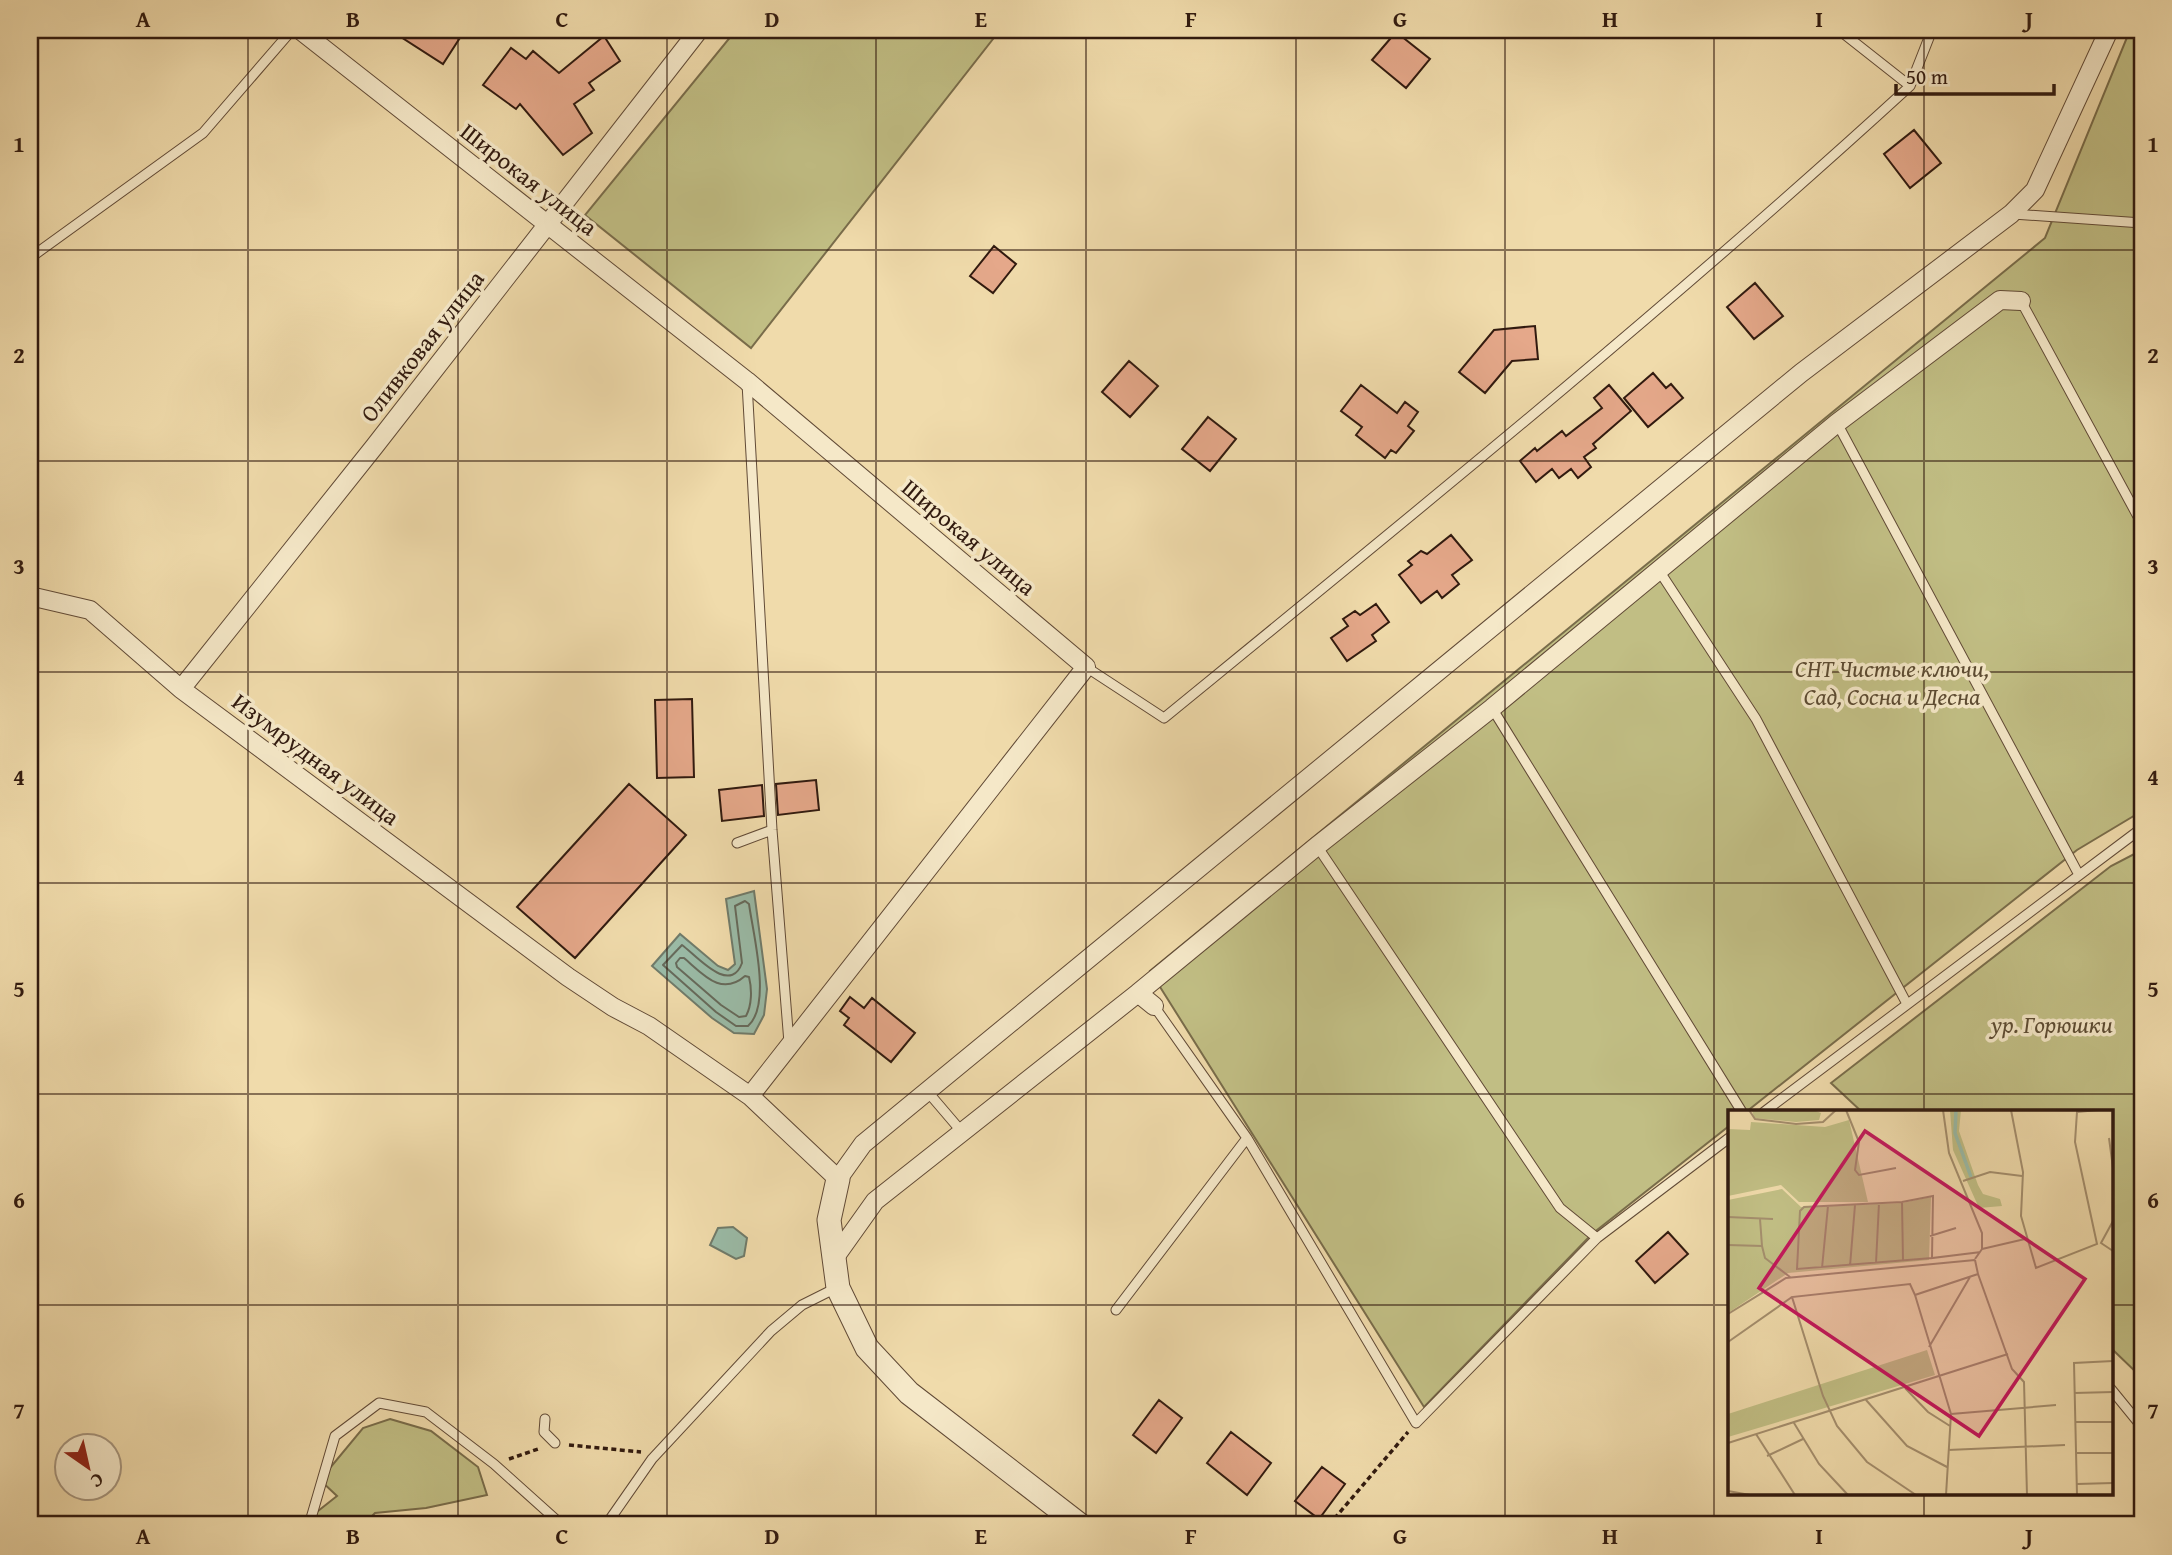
<svg xmlns="http://www.w3.org/2000/svg" width="2172" height="1555" font-family="'Gentium Book Plus',serif">
  <style>
    .green { fill: #c1be84; stroke: #796c4a; stroke-width: 2 }
    .water { fill: #9abba7; stroke: #707b6a; stroke-width: 2 }
    .lines { fill: none; stroke-linecap: round; stroke-linejoin: round }
    .shore { stroke: #666a5b; stroke-width: 2 }
    .building { fill: #e5a88a; stroke: #311a0f; stroke-width: 2 }
    .service-casing { stroke: #614a36; stroke-width: 11 }
    .minor-casing { stroke: #614a36; stroke-width: 20 }
    .tertiary-casing { stroke: #614a36; stroke-width: 25 }
    .path { stroke: #311a0f; stroke-width: 3.5; stroke-dasharray: 5 3.5; stroke-linecap: butt }
    .service { stroke: #f5e8c8; stroke-width: 9 }
    .minor { stroke: #f5e8c8; stroke-width: 18 }
    .tertiary { stroke: #f5e8c8; stroke-width: 23 }
    .grid { fill: none; stroke: #311a0f; stroke-width: 2; stroke-opacity: 0.55 }
    .labels { text-anchor: middle; dominant-baseline: central; stroke-width: 7; stroke-linejoin: round; paint-order: stroke }
    .street-label { font-size: 24px; fill: #311a0f; stroke: #f5e8c8 }
    .park-label { font-size: 24px; font-style: italic; fill: #5c4b32; stroke: #f5e8c8 }
    .inset-river { fill: none; stroke: #9abba7; stroke-width: 3.5 }
    .inset-road { fill: none; stroke: #a48e6d; stroke-width: 2 }
    .view { fill: #c2185b; fill-opacity: 0.15; stroke: #c2185b; stroke-width: 3.5 }
    .inset-edge { fill: none; stroke: #311a0f; stroke-width: 3.5 }
    .neatline { fill: none; stroke: #311a0f; stroke-width: 2.5 }
    .grid-label { font-size: 23px; text-anchor: middle; font-weight: bold; fill: #311a0f }
  </style>
  <rect width="100%" height="100%" fill="#f0dbab"/>
  <filter id="stains"><feTurbulence type="fractalNoise" baseFrequency=".00286" numOctaves="4"/><feColorMatrix values="0 0 0 0 .2 0 0 0 0 .09 0 0 0 0 .02 0 0 0 .5 -.17"/></filter>
  <radialGradient id="worn" r=".72"><stop offset=".6" stop-color="#630" stop-opacity="0"/><stop offset="1" stop-color="#630" stop-opacity=".3"/></radialGradient>
  <path class="green" d="M736,30H1000L751,348L585,215Z
    M2130,30H2142V811L2077,850L1746,1112H1729V1126L1592,1234L1424,1407L1150,971L2045,238Z
    M2142,850V1378L2111,1348V1112H1862L1831,1083L2111,866Z
    M390,1419L431,1431L478,1467L487,1495L426,1508L375,1513L363,1525H305L313,1515L337,1496L320,1480L363,1428Z"/>
  <path class="water" d="M754,891L767,989L764,1015L754,1034L734,1033L712,1018L652,966L680,934L718,966L728,970L735,964L726,899Z
    M733,1227L747,1238L744,1256L736,1259L710,1245L718,1228Z"/>
  <g class="lines">
    <path class="shore" d="M745,901L749,904C753,934 772,1005 748,1026H736L716,1012L663,965L682,945C696,955 730,996 742,963L735,906Z
      M680,958H684C703,974 721,997 745,976L749,977C752,989 752,1005 746,1016L739,1017L721,1005L677,967L676,963Z"/>
  </g>
  <path class="building" d="M390,30H465L443,64Z
    M1396,32L1430,59L1406,88L1372,60Z
    M604,36L620,61L589,83L594,90L574,104L592,133L563,155L520,104L516,109L483,85L511,48L526,59L533,51L559,73Z
    M1914,130L1941,163L1910,188L1884,154Z
    M994,246L1016,264L993,293L970,276Z
    M1755,283L1783,316L1754,339L1727,307Z
    M1535,326L1538,359L1512,361L1485,393L1459,372L1494,330Z
    M1129,361L1158,386L1130,417L1102,392Z
    M1653,373L1666,388L1671,384L1683,398L1648,427L1624,398Z
    M1361,385L1397,413L1405,402L1418,412L1408,426L1414,431L1396,453L1391,450L1385,458L1356,435L1362,427L1341,411Z
    M1609,385L1631,411L1593,444L1596,448L1584,457L1591,467L1578,478L1571,469L1559,478L1552,469L1536,482L1520,461L1535,448L1537,451L1562,431L1566,436L1602,408L1594,398Z
    M1208,417L1236,439L1210,471L1182,449Z
    M1451,535L1472,560L1452,575L1459,584L1442,598L1437,591L1421,603L1399,575L1412,565L1408,561L1421,551L1427,554Z
    M1376,604L1389,622L1372,635L1376,641L1347,661L1331,638L1348,626L1343,619L1355,611L1360,615Z
    M692,699L694,777L657,778L655,700Z
    M816,780L819,810L778,815L776,784Z
    M629,784L686,835L575,958L517,907Z
    M762,785L764,816L722,821L719,790Z
    M850,997L864,1008L872,998L915,1033L891,1062L844,1025L849,1018L840,1011Z
    M1668,1232L1688,1254L1655,1283L1636,1261Z
    M1159,1400L1182,1418L1156,1453L1133,1435Z
    M1231,1432L1271,1463L1247,1495L1207,1463Z
    M1322,1467L1345,1484L1319,1519L1295,1501Z"/>
  <g class="lines">
    <g class="service-casing">
      <path id="service" d="M1910,86L1932,30
        M2013,214L2142,223
        M30,258L203,133L292,30
        M2021,301L2142,524
        M747,383L772,830L789,1043
        M1837,423L2079,875
        M1658,569L1756,719L1907,1004
        M1086,667L1164,718C1416,512 1670,306 1910,86L1839,30
        M1492,708L1742,1112
        M737,843L772,830
        M1317,846L1560,1208L1597,1238
        M1154,1006L1247,1138L1416,1423L1597,1238L1729,1138
        M927,1091L962,1132
        M1764,1112L2142,828
        M1116,1310L1247,1138
        M2111,1389L2142,1427
        M545,1419L544,1432L555,1443
        M309,1525L335,1436L379,1403L426,1412L494,1464L562,1525
        M606,1525L652,1459L771,1331L802,1305L836,1288"/>
    </g>
    <g class="minor-casing">
      <path id="minor" d="M300,30L747,381L1086,667L750,1096L838,1179L863,1144L1801,373L2011,214L2035,190L2109,30
        M30,596L90,610L181,689L568,977L613,1007L649,1026L750,1096
        M181,689L374,447L699,30
        M1138,993L1317,846L1492,708L1837,423L2000,300L2021,301
        M833,1260L875,1201L1138,993L1154,1006"/>
    </g>
    <g class="tertiary-casing">
      <path id="tertiary" d="M838,1179L829,1220L838,1288L867,1348L909,1393L1080,1525"/>
    </g>
    <path class="path" d="M569,1445L641,1452
      M509,1459L541,1448
      M1329,1525L1408,1432"/>
    <use href="#service" class="service"/>
    <use href="#minor" class="minor"/>
    <use href="#tertiary" class="tertiary"/>
  </g>
  <path class="grid" d="M248,30V1525M458,30V1525M667,30V1525M876,30V1525M1086,30V1525M1296,30V1525M1505,30V1525M1714,30V1525M1924,30V1112M30,250H2142M30,461H2142M30,672H2142M30,883H2142M30,1094H2142M30,1305H1729M2111,1305H2142M1924,1494V1525"/>
  <g class="labels">
    <g class="street-label">
      <text transform="translate(529 179) rotate(38)">Широкая улица</text>
      <text transform="translate(422 346) rotate(-52)">Оливковая улица</text>
      <text transform="translate(969 537) rotate(40)">Широкая улица</text>
      <text transform="translate(316 759) rotate(37)">Изумрудная улица</text>
    </g>
    <g class="park-label">
      <text x="1892" y="668">СНТ Чистые ключи,<tspan x="1892" dy="28">Сад, Сосна и Десна</tspan></text>
      <text x="2052" y="1024">ур. Горюшки</text>
    </g>
  </g>
  <g transform="translate(1728 1110)">
    <rect width="385" height="385" fill="#f0dbab"/>
    <path d="M24,0H85L93,3L91,10L68,12L26,8ZM222,0H233L231,21L250,75L255,84L272,89L274,96L251,98L225,40ZM121,10L140,92H71L53,75L0,86V19L22,20L23,12L97,17ZM54,79L73,97L174,93L203,87L201,150L60,163L0,203V90ZM199,240L207,265L0,327V304Z" fill="#c1be84"/>
    <path class="inset-river" d="M228,0L227,23L243,67"/>
    <path class="inset-road" d="M21,0L27,9L68,14L95,12L108,0M118,0L131,32L127,60L131,65L168,58M215,0L221,43L254,123V139L247,149M283,0L295,62L293,106L308,158L369,134L347,32L349,2L370,0M381,28L385,58M235,71L262,62L294,66M174,92L175,151M0,107L45,109M32,109L34,136M202,126L228,118M0,135L34,136L37,148L62,167M254,139L297,129M385,141L373,133L385,111M204,148L69,159L72,101L76,97L174,92L205,86L204,148L253,142M148,153L151,93M122,156L127,95M94,158L100,96M250,164L284,259L296,272L299,385M187,185L182,174L64,187L95,286L109,316L139,352L188,385M0,204L58,168L247,150M0,232L64,187M201,237L242,167M177,278L200,302L222,316M346,283L385,282M138,290L179,336L219,357M223,304L328,295M347,312H385M66,313L91,354L120,385M28,324L67,385M0,333L280,244M220,340L337,335M348,343H385M39,346L75,329M349,374L385,373M0,381L22,385M218,385L223,304L187,185L250,164L247,150M349,385L346,253L385,251"/>
    <path class="view" d="M137,21L357,169L251,326L31,178Z"/>
    <rect width="385" height="385" class="inset-edge"/>
  </g>
  <rect width="2172" height="1555" fill="none" stroke="#f0dbab" stroke-width="77"/>
  <g transform="translate(88 1467) rotate(146)"><circle r="33" fill="#f5e8c8" stroke="#a7967e" stroke-width="2"/>
  <path d="M0-5L12 26L0 18L-12 26Z" fill="#8f2418"/>
  <text y="-10" font-size="19" font-weight="bold" text-anchor="middle" fill="#311a0f">С</text>
  </g>
  <path d="M1896 84v10h158v-10" fill="none" stroke="#311a0f" stroke-width="3.5"/>
  <text x="1906" y="84" font-size="21" fill="#311a0f" stroke="#f5e8c8" stroke-width="5" paint-order="stroke">50 m</text>
  <rect x="38" y="38" width="2096" height="1478" class="neatline"/>
  <g class="grid-label">
    <text x="143" y="27">A</text>
    <text x="353" y="27">B</text>
    <text x="562" y="27">C</text>
    <text x="772" y="27">D</text>
    <text x="981" y="27">E</text>
    <text x="1191" y="27">F</text>
    <text x="1400" y="27">G</text>
    <text x="1610" y="27">H</text>
    <text x="1819" y="27">I</text>
    <text x="2029" y="27">J</text>
    <text x="19" y="152">1</text>
    <text x="2153" y="152">1</text>
    <text x="19" y="363">2</text>
    <text x="2153" y="363">2</text>
    <text x="19" y="574">3</text>
    <text x="2153" y="574">3</text>
    <text x="19" y="785">4</text>
    <text x="2153" y="785">4</text>
    <text x="19" y="997">5</text>
    <text x="2153" y="997">5</text>
    <text x="19" y="1208">6</text>
    <text x="2153" y="1208">6</text>
    <text x="19" y="1419">7</text>
    <text x="2153" y="1419">7</text>
    <text x="143" y="1544">A</text>
    <text x="353" y="1544">B</text>
    <text x="562" y="1544">C</text>
    <text x="772" y="1544">D</text>
    <text x="981" y="1544">E</text>
    <text x="1191" y="1544">F</text>
    <text x="1400" y="1544">G</text>
    <text x="1610" y="1544">H</text>
    <text x="1819" y="1544">I</text>
    <text x="2029" y="1544">J</text>
  </g>
  <rect width="100%" height="100%" filter="url(#stains)"/>
  <rect width="100%" height="100%" fill="url(#worn)"/>
</svg>
